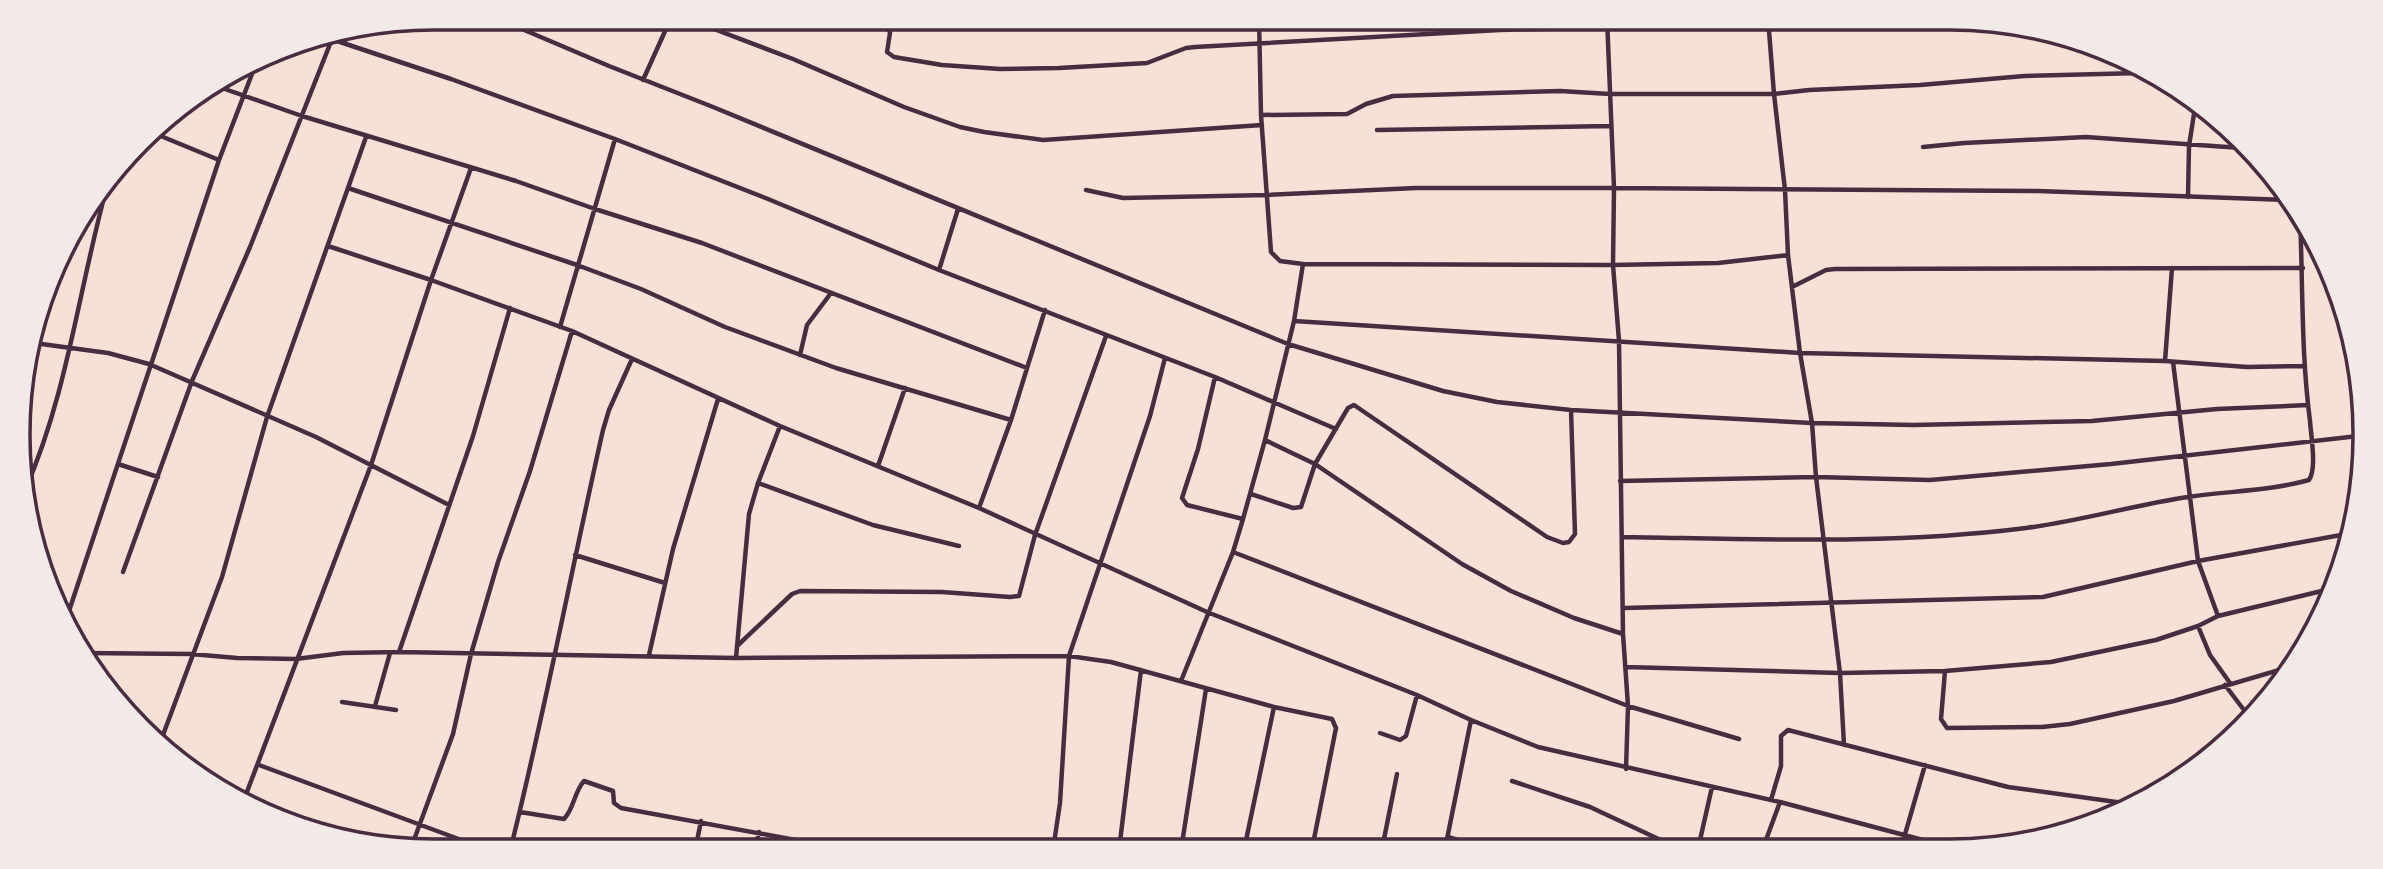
<svg xmlns="http://www.w3.org/2000/svg" width="2383" height="869" font-family="Spectral,serif">
  <style>
    .lines { fill: none; stroke-linecap: round; stroke-linejoin: round }
    .minor { stroke: #4a2c40; stroke-width: 4.5 }
    .rim { fill: none; stroke: #4a2c40; stroke-width: 3.5 }
  </style>
  <rect width="100%" height="100%" fill="#f7e1d7"/>
  <g class="lines">
    <path class="minor" d="M496,18L609,66L713,107L1288,344L1443,391L1497,402L1571,410L1812,423L1914,425L2092,421L2217,409L2308,405
      M669,18L714,29L793,59L904,107L960,127L984,132L1043,140L1262,125
      M855,18L888,28L890,33L887,52L894,57L942,65L1000,69L1059,68L1147,63L1186,48L1195,47L1500,30L1769,23L1816,18
      M1259,18L1261,115L1271,252L1280,261L1303,264L1613,265L1718,263L1788,255
      M1607,18L1614,188L1613,265L1619,341L1623,634L1628,706L1626,769
      M1768,18L1774,94L1785,190L1788,255L1800,353L1812,423L1816,477L1840,673L1844,745
      M322,36L451,79L615,139L768,199L939,270L1215,377L1336,429
      M344,43L350,32
      M643,80L671,18
      M219,87L302,116L516,181L595,209L702,243L1027,368
      M1261,115L1347,114L1366,104L1393,96L1560,91L1610,94H1774L1809,90L1920,85L2024,76L2140,73
      M1377,130L1611,126
      M151,132L219,160
      M1923,147L1964,143L2086,137L2241,148
      M348,188L577,265L641,289L725,327L836,368L1011,420
      M1086,190L1123,198L1267,195L1416,188H1614L2038,191L2287,200
      M2188,197L2189,146L2196,101
      M328,246L431,280L572,331L780,426L979,508L1207,612L1417,695L1471,720L1538,747L1780,802L1953,848
      M939,270L958,209
      M1792,287L1826,270L1835,269L2303,268
      M1294,321L1800,353L2165,361L2247,367L2305,366
      M560,327L615,139
      M34,343L108,353L149,364L316,437L449,505
      M800,355L807,325L831,293
      M2165,361L2172,268
      M2173,362L2198,561L2218,616
      M1215,377L1198,449L1182,498L1187,505L1243,519
      M1265,440L1315,464L1462,564L1511,591L1574,618L1623,634
      M118,464L158,477
      M878,466L905,388
      M1620,481L1816,477L1930,480L2111,464L2358,436
      M758,483L873,525L959,546
      M25,490C68,393 79,286 108,183
      M1251,494L1293,508L1301,507L1315,464L1348,408L1354,405L1547,537L1563,543L1569,542L1575,534L1571,410
      M979,508L1011,420L1045,310
      M1622,537C1757,539 1893,545 2026,528C2081,521 2134,505 2188,497C2228,491 2270,491 2309,480C2317,469 2311,436 2310,421C2301,353 2303,284 2300,216
      M1233,552L1628,706L1739,739
      M575,555L665,583
      M123,572L192,381L250,247L332,39
      M1624,608L2043,597L2198,561L2352,533
      M67,617L219,160L255,66
      M2198,626L2210,655L2230,683
      M737,646L792,594L800,591L942,592L1010,597L1019,596L1035,535L1106,336
      M399,652L473,436L510,308
      M82,653L191,654L237,658L296,659L343,653L399,652L736,658L1069,656L1111,662L1274,707L1332,719L1336,728L1312,849
      M649,655L673,549L718,399
      M736,658L749,514L758,483L780,426
      M1625,667L1840,673L1945,671L2051,662L2156,640L2198,626L2218,616L2330,589
      M1945,671L1941,719L1947,728L2042,727L2070,724L2174,701L2296,665
      M1181,681L1233,552L1243,519L1265,440L1294,321L1303,264
      M2225,685L2250,718
      M342,702L396,710
      M375,706L390,653
      M1380,733L1400,740L1406,736L1417,695
      M160,743L222,577L267,417L366,137
      M259,765L491,851
      M1512,781L1590,807L1680,849
      M245,797L371,465L431,280L471,168
      M1771,800L1781,766V736L1788,730L2008,787L2138,805
      M520,812L564,819C574,809 574,792 584,781L613,791L614,803L621,808L856,851
      M1448,837L1488,849
      M411,848L453,734L471,654L498,562L530,471L572,331
      M1763,848L1780,802
      M1901,848L1925,765
      M1382,849L1397,774
      M1445,849L1471,720
      M1698,849L1712,787
      M1053,850L1060,803L1069,656L1150,416L1165,358
      M1119,850L1141,670
      M1181,850L1206,689
      M1244,850L1274,707
      M510,851C545,712 571,571 603,430L609,410L632,359
      M695,851L701,821
      M755,851L759,832"/>
  </g>
  <path d="M0 0H2383V869H0ZM434 30H1949A404 404 0 0 1 2353 434V435A404 404 0 0 1 1949 839H434A404 404 0 0 1 30 435V434A404 404 0 0 1 434 30Z" fill="#f1eae7" fill-rule="evenodd"/>
  <path class="rim" d="M434 30H1949A404 404 0 0 1 2353 434V435A404 404 0 0 1 1949 839H434A404 404 0 0 1 30 435V434A404 404 0 0 1 434 30Z"/>
</svg>
